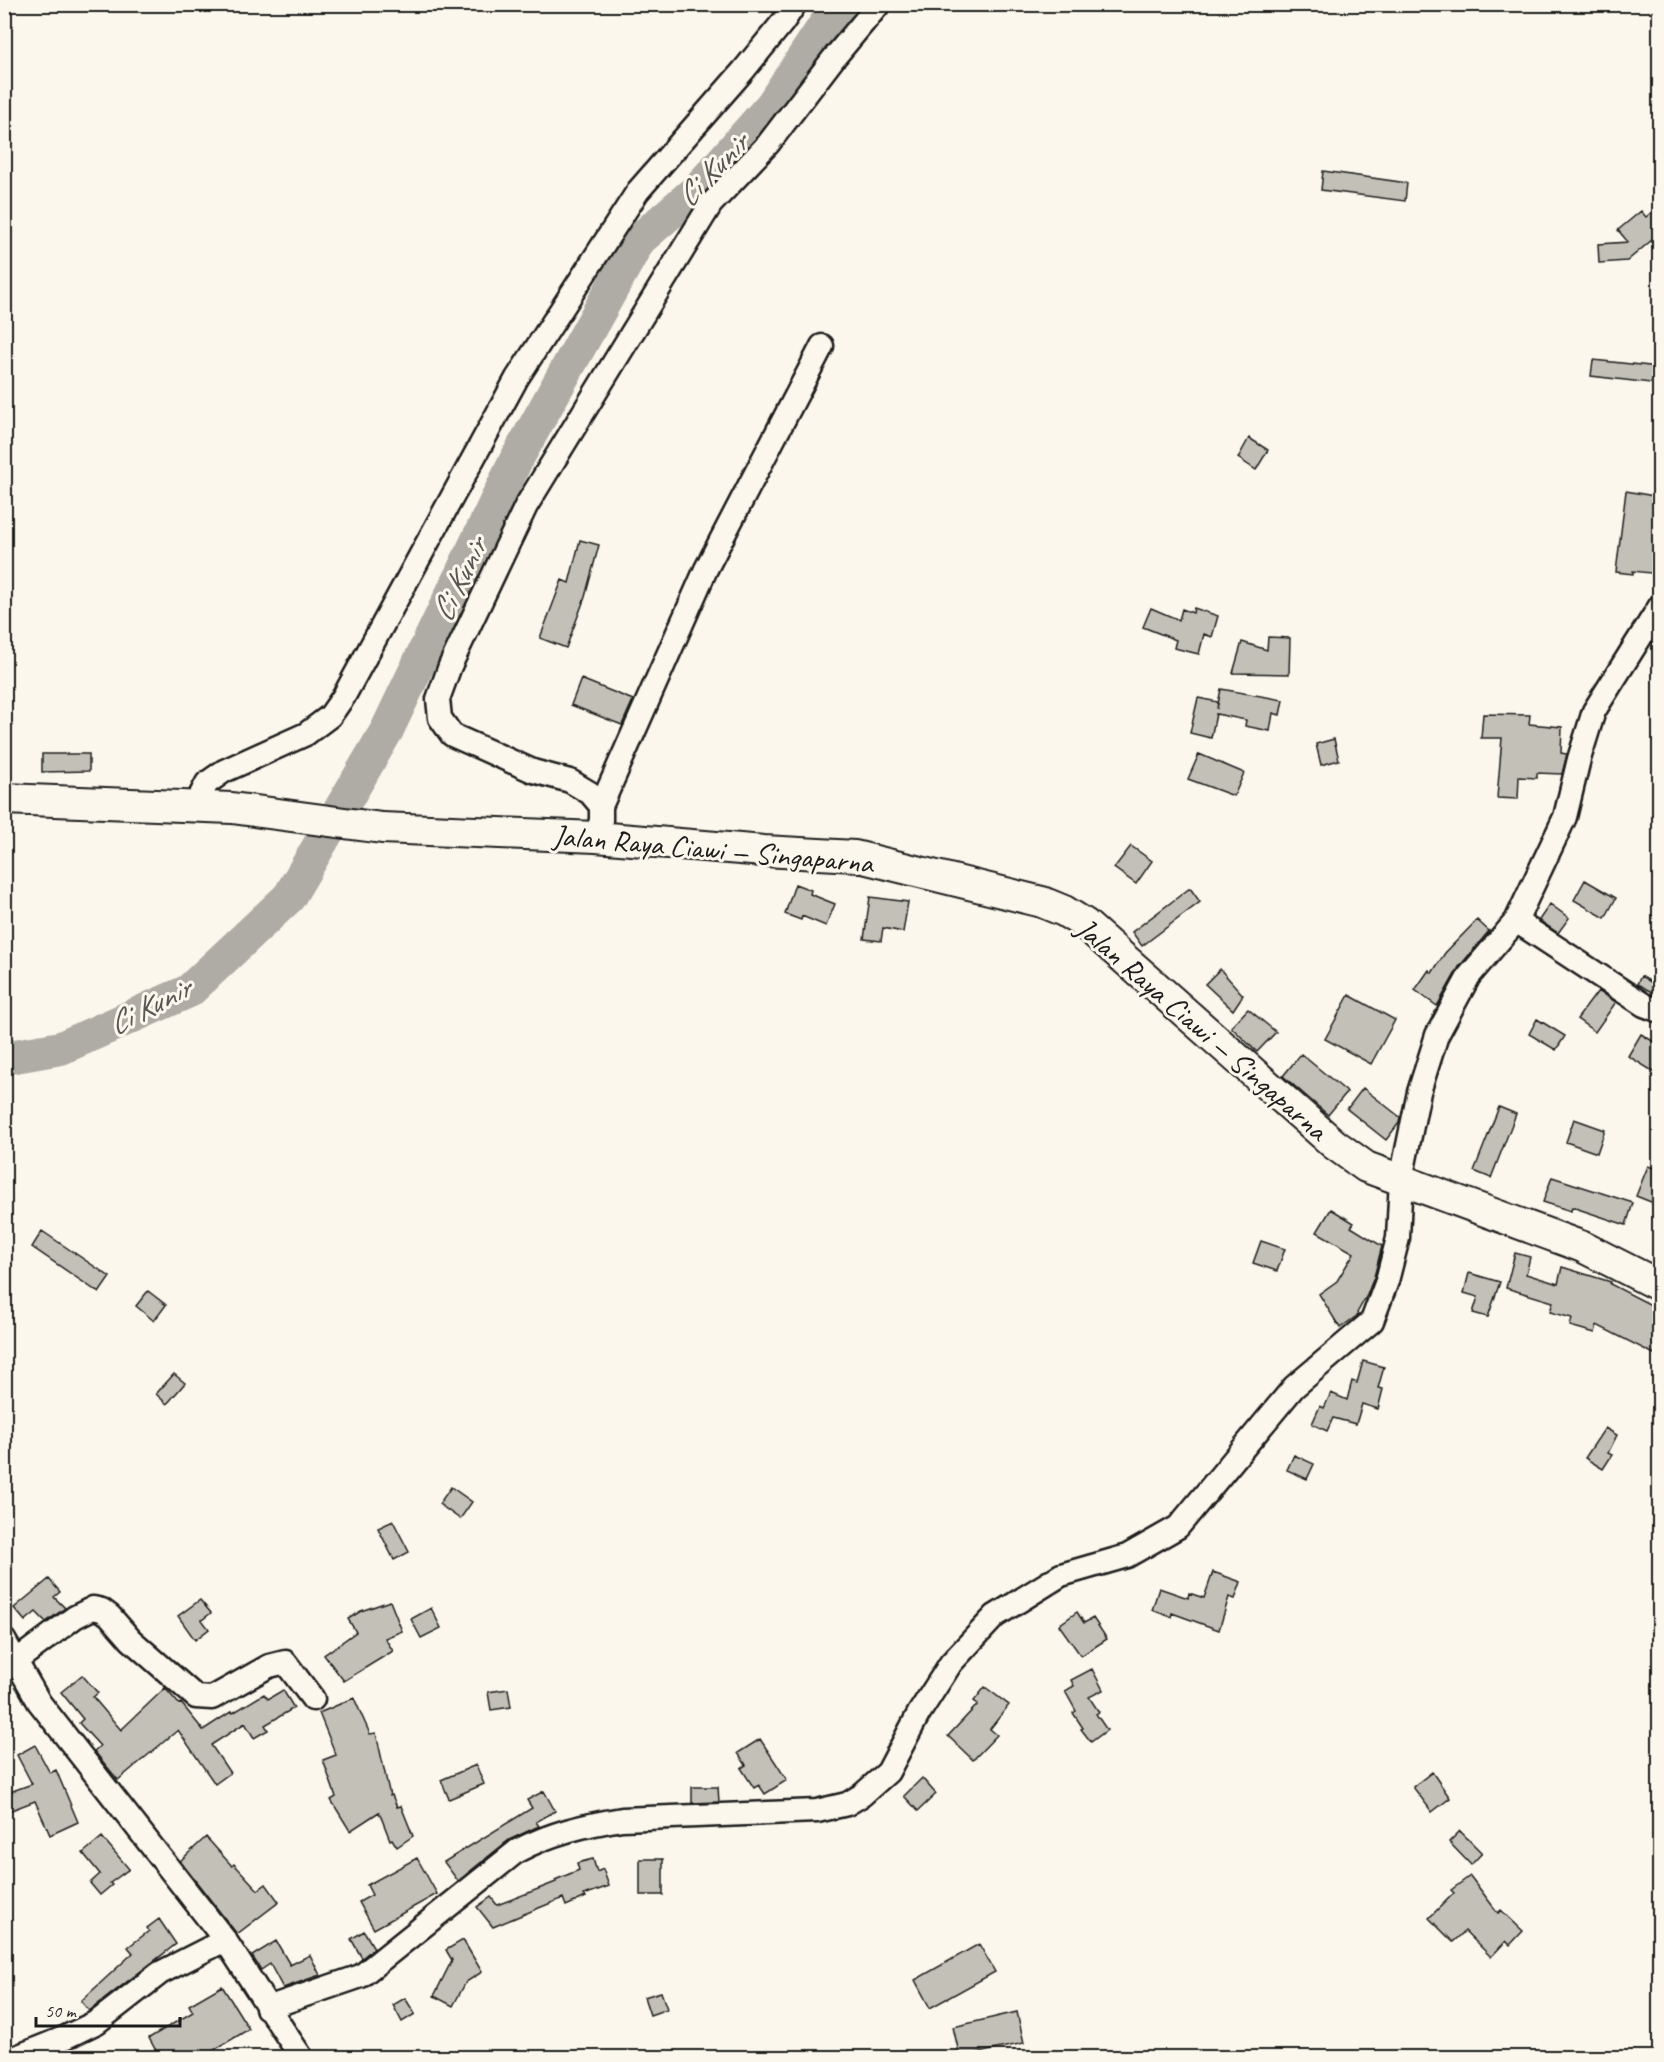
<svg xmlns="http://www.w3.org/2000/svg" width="1664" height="2062" font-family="Caveat,sans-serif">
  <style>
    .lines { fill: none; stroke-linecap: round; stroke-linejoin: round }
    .river { stroke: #afaca5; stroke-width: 34 }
    .building { fill: #c3c0b8; stroke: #1c1c1c; stroke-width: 1.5 }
    .minor-casing { stroke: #1c1c1c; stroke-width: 27 }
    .major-casing { stroke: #1c1c1c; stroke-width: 34 }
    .minor { stroke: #fbf7ec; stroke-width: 22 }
    .major { stroke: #fbf7ec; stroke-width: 30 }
    .labels { text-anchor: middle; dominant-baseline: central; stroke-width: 6; stroke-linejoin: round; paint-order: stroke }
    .street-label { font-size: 30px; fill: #1c1c1c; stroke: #fbf7ec }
    .water-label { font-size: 32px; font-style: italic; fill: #575653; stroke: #fbf7ec }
  </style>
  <rect width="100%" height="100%" fill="#fbf7ec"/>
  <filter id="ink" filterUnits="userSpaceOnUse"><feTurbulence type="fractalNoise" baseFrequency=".0167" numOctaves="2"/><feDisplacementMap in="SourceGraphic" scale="12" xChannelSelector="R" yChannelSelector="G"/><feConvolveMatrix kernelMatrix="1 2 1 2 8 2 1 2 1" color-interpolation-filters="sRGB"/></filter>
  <g filter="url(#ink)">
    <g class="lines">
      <path class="river" d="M4,1058L61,1048L189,991L289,897L387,730L515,462L639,240L699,188L772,105L839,4"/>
    </g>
    <path class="building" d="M1323,171L1407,183L1405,201L1321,190Z
      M1659,206V234L1627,261L1599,263L1598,244L1628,242L1618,230L1641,211L1646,217Z
      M1593,360L1659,367V384L1591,376Z
      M1249,438L1268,450L1256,470L1238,458Z
      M1626,491L1659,497V574L1633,571V574L1616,572Z
      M580,540L599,545L585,597L566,648L540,638L562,580L569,583Z
      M1151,608L1179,620L1182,609L1193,613L1194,608L1218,616L1212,637L1204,634L1199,654L1174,648L1176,640L1143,627Z
      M1268,637L1290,638L1289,674L1233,673L1242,642L1267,650Z
      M581,679L633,700L622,725L571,705Z
      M1221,689L1283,700L1280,715L1273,713L1270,731L1245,726L1246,720L1216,714L1211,738L1190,733L1198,698L1218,702L1217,709Z
      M1483,714L1530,715L1529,724L1562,727L1561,753L1567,754L1562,774L1537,773V778L1519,777L1518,799L1497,798L1502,738H1481Z
      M1334,739L1339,760L1321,765L1316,744Z
      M42,754H89V771L42,772Z
      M1199,754L1244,773L1234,796L1188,779Z
      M1131,846L1152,861L1136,884L1114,868Z
      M1585,880L1616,898L1605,918L1574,900Z
      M795,884L811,890L810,894L835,904L826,926L802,916L801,920L785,914Z
      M1190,888L1200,902L1142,946L1132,932Z
      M870,897L908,902L903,932L883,928L881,941L864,939Z
      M1550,904L1569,918L1558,933L1539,920Z
      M1477,920L1489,931L1459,967L1437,1006L1415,990L1429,970L1432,973L1445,953Z
      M1220,969L1243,995L1233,1010L1205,984Z
      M1641,976L1659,987V996L1637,984Z
      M1598,991L1616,1002L1595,1032L1577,1019Z
      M1349,995L1395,1020L1371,1064L1325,1039Z
      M1248,1009L1276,1032L1257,1052L1231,1027Z
      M1537,1019L1565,1036L1556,1050L1529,1034Z
      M1641,1034L1659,1045V1075L1628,1056Z
      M1301,1054L1347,1092L1328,1115L1283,1076Z
      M1363,1088L1400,1117L1399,1123L1386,1140L1347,1109Z
      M1499,1107L1516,1114L1491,1178L1474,1171Z
      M1574,1119L1605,1130L1597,1153L1566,1142Z
      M1648,1166L1659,1170V1194L1656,1204L1636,1196Z
      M1552,1177L1633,1203L1626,1225L1572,1207L1571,1211L1543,1202Z
      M1331,1209L1354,1223L1351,1227L1382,1246L1374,1277L1367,1295L1357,1313L1358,1315L1340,1328L1319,1294L1337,1281L1354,1253L1317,1232Z
      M42,1231L110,1277L99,1293L32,1247Z
      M1261,1241L1285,1249L1277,1271L1253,1263Z
      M1515,1253L1530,1257L1526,1274L1558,1284L1562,1267L1611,1282L1610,1284L1659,1309V1343L1654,1354L1597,1325L1595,1333L1570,1326L1572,1318L1550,1312L1553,1302L1506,1288Z
      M1469,1273L1500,1282L1488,1317L1473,1313L1478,1297L1464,1293Z
      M148,1291L166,1305L154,1321L136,1306Z
      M1363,1361L1384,1367L1378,1388L1383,1389L1378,1409L1362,1404L1356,1424L1333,1418L1327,1431L1312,1424L1320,1406L1324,1408L1331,1393L1347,1400L1352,1381L1357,1383Z
      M174,1374L185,1383L167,1404L156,1394Z
      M1605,1428L1617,1435L1608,1453L1612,1455L1603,1469L1585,1458Z
      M1294,1455L1314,1464L1307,1479L1287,1470Z
      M451,1487L472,1502L460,1519L439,1504Z
      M393,1521L409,1552L394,1560L378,1528Z
      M1213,1572L1241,1582L1235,1599L1229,1597L1219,1630L1172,1613L1171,1617L1152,1610L1159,1588L1188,1598L1189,1593L1204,1598Z
      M49,1579L60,1592L54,1597L65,1608L46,1622L36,1612L25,1621L14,1608Z
      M200,1600L211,1613L202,1620L209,1629L195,1640L178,1616Z
      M390,1601L402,1631L385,1638L393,1651L344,1681L324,1655L356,1632L348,1619L361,1611Z
      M431,1608L441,1628L421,1638L411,1619Z
      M1077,1612L1084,1623L1093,1618L1107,1639L1081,1656L1059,1625Z
      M1092,1669L1103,1690L1089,1697L1099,1712L1096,1714L1107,1730L1091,1742L1081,1729L1083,1728L1073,1713L1076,1711L1065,1691L1074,1686L1071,1680Z
      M82,1675L98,1693L93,1697L121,1730L165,1688L179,1704L181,1703L203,1730L232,1711L233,1713L264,1694L268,1699L283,1690L294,1708L265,1725L268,1730L254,1738L245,1723L211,1745L230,1773L215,1784L178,1730L118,1780L94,1751L100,1746L79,1723L83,1719L61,1692Z
      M985,1687L1009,1705L990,1729L997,1735L973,1760L948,1736L978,1704L974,1701Z
      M508,1689L511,1707L491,1710L488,1692Z
      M354,1698L370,1734L376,1733L390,1796L392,1795L397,1807L401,1806L413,1836L397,1847L392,1839L390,1840L379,1812L350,1831L331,1800L336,1797L323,1760L336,1755L319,1713Z
      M760,1739L787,1780L765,1794L759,1785L754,1788L741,1768L746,1765L738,1753Z
      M35,1745L50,1773L56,1770L78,1822L50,1835L35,1801L4,1813V1794L32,1784L17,1755Z
      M476,1765L484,1784L449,1799L441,1780Z
      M1432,1772L1450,1798L1432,1812L1413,1787Z
      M922,1778L936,1794L918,1811L904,1796Z
      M692,1787H718L719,1802L692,1803Z
      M544,1791L555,1811L536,1822L539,1826L509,1840L458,1881L444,1862L532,1808L527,1800Z
      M1460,1831L1482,1853L1471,1865L1449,1842Z
      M102,1837L129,1869L110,1883L112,1885L100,1895L90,1883L100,1874L83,1853Z
      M206,1837L232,1866L234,1864L258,1890L266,1884L279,1902L237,1934L180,1861Z
      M417,1858L437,1894L374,1929L359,1902L372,1895L367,1885Z
      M593,1859L597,1872L603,1869L609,1886L584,1895L586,1897L566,1906L563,1898L493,1927L477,1907L491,1897L497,1905L556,1882L555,1880L579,1870L577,1863Z
      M640,1859H663V1895H640Z
      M1470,1876L1498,1913L1501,1910L1523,1931L1510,1945L1506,1941L1491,1957L1465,1931L1453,1942L1429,1918L1454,1893L1451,1890Z
      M159,1919L176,1944L89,2011L81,2001L133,1953L128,1947L149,1931L147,1928Z
      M364,1931L374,1948L362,1958L351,1939Z
      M463,1940L482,1972L466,1982L453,2006L434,1996L452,1960L446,1950Z
      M276,1941L290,1965L310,1955L320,1975L283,1988L270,1964L261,1970L252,1956Z
      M979,1944L995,1972L930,2008L915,1980Z
      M222,1986L249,2029L201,2058H160L149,2038L193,2012L189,2005Z
      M661,1992L667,2009L650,2015L644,1997Z
      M405,1998L415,2014L402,2022L393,2005Z
      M1017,2012L1024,2043L960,2057L953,2027Z"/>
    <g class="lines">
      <g class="minor-casing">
        <path id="minor" d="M195,806L207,783L224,771L306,734L330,716L344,696L517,378L638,191L743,71L783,22L795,4
          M601,806L706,569L822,346
          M596,837L601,820V806L590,793L570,781L533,771L452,735L440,718L438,699L450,666L526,506L711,204L768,144L833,59L879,4
          M1516,921L1644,1005L1660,1011
          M4,1640L39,1702L225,1940C251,1979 275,2019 302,2058
          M16,1661L75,1617L93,1608L102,1610L110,1616L131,1640L196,1697L212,1698L269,1666L285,1662L313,1699
          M267,2008L361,1976L517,1851C551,1833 585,1825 622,1819L817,1811L847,1804L862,1795L888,1772L919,1713L951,1663L995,1616L1061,1575L1127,1556L1178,1527L1294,1387L1372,1321L1387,1281L1398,1238L1401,1179L1419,1092L1437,1035L1469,976L1516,921L1565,817L1579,759L1594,711L1660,606
          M14,2058L66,2037L97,2022L160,1973L225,1940"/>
      </g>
      <g class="major-casing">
        <path id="major" d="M4,799L232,808L382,828L596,837L764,851L855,856L1042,902L1064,911L1085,924L1334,1144L1366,1167L1583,1247L1660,1286"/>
      </g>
      <use href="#minor" class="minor"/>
      <use href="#major" class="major"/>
    </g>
  </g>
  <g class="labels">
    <g class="street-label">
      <text transform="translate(713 849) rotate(5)">Jalan Raya Ciawi — Singaparna</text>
      <text transform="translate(1202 1029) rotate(41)">Jalan Raya Ciawi — Singaparna</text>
    </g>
    <g class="water-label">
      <text transform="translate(712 170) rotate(-46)">Ci Kunir</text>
      <text transform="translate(459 580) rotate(-64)">Ci Kunir</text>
      <text transform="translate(149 1006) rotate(-27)">Ci Kunir</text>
    </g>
  </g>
  <rect width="1664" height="2062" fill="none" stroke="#fbf7ec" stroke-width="24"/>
  <rect x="12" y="12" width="1640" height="2038" fill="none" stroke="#1c1c1c" stroke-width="2" filter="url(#ink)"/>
  <path d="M36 2017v9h144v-9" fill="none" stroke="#1c1c1c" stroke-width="3"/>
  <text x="45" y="2017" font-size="18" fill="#1c1c1c" stroke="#fbf7ec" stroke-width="4.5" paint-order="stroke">50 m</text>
</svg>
